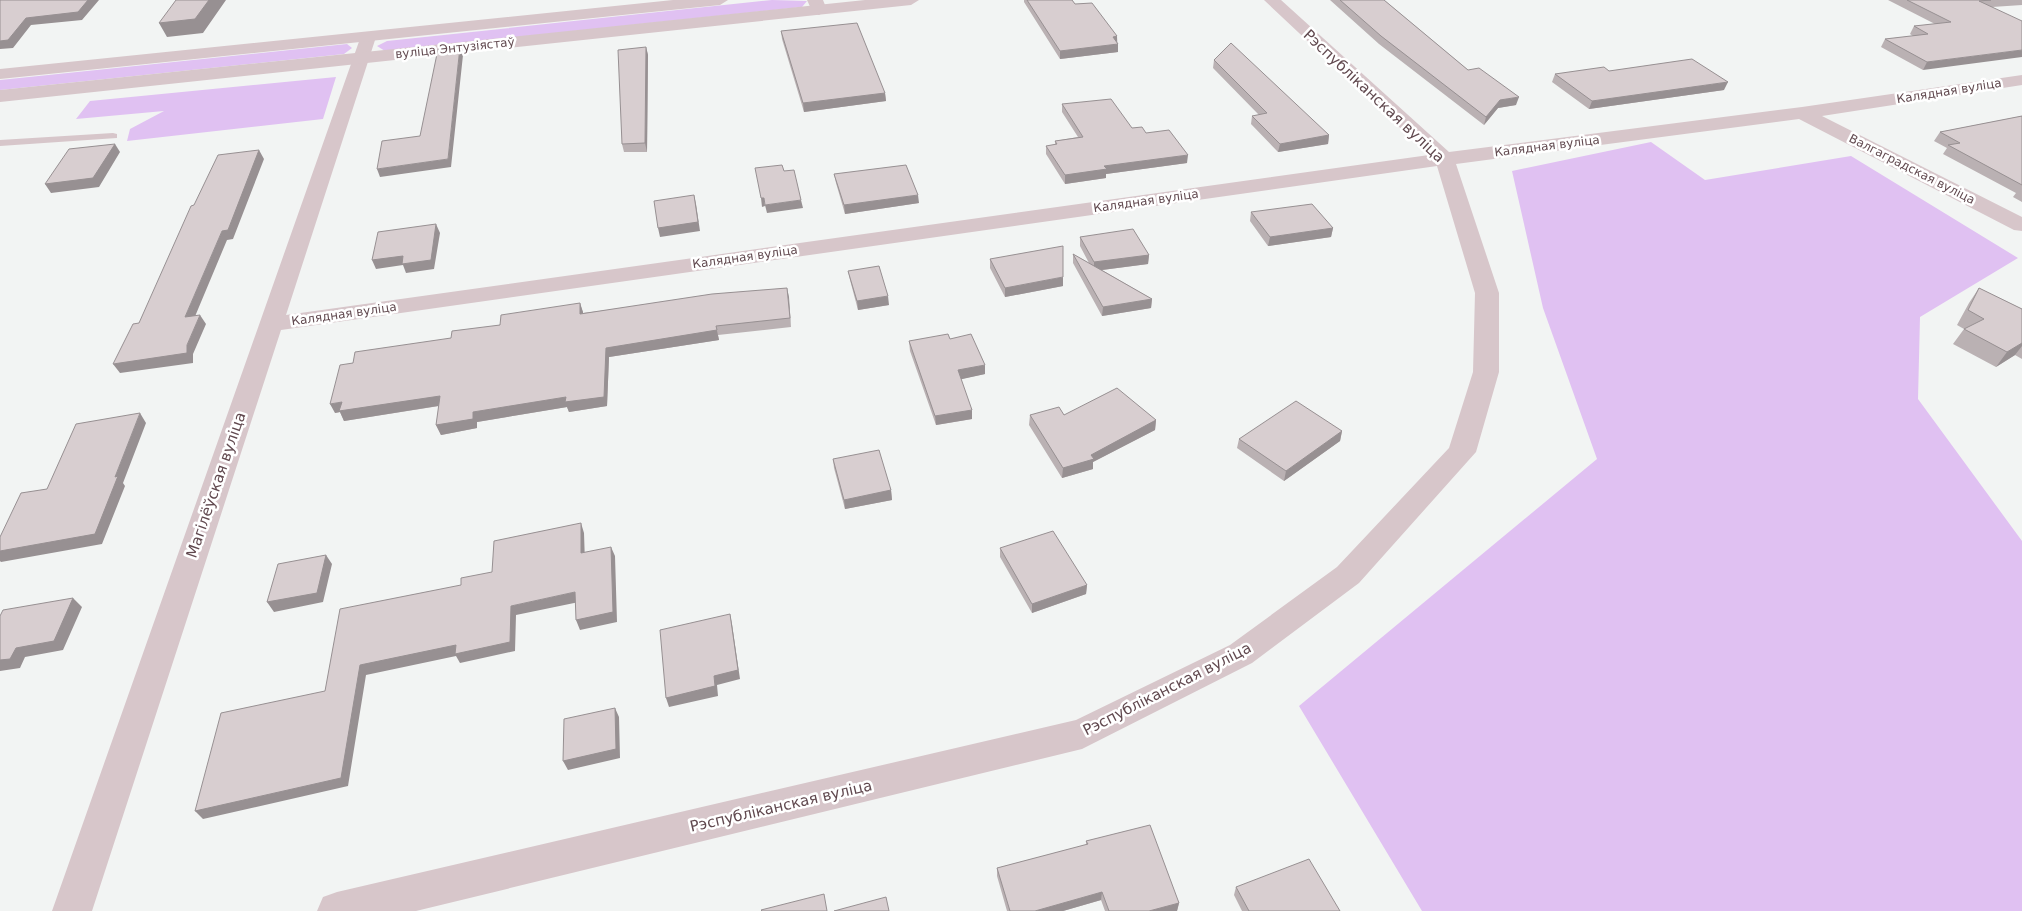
<svg xmlns="http://www.w3.org/2000/svg" width="2022" height="911" font-family="'DejaVu Sans',sans-serif">
  <style>
    .green { fill: #e0c1f2 }
    .lines { fill: none; stroke-linecap: round; stroke-linejoin: round }
    .service { fill: #d7c6ca; fill-rule: evenodd }
    .minor { fill: #d7c6ca; fill-rule: evenodd }
    .tertiary { fill: #d7c6ca; fill-rule: evenodd }
    .wall { fill: #bab1b3 }
    .shaded-wall { fill: #979092 }
    .building { fill: #d8ced0; stroke: #979092 }
    .labels { text-anchor: middle; dominant-baseline: central; stroke-width: 5; stroke-linejoin: round; paint-order: stroke }
    .far-street-label { font-size: 12px; fill: #61494f; stroke: #fff }
    .street-label { font-size: 15px; fill: #61494f; stroke: #fff }
  </style>
  <rect width="100%" height="100%" fill="#f2f4f3"/>
  <path class="green" d="M772,0L807,1L802,7L385,51L377,46L387,41Z
    M347,44L352,48L344,54L0,90V80Z
    M336,77L323,119L127,141L130,129L164,111L76,119L90,101Z
    M1651,142L1705,180L1851,156L2018,258L1920,317L1918,399L2022,541V911H1422L1299,706L1597,459L1543,308L1512,171Z"/>
  <g class="lines">
    <path class="service" d="M113,133L117,134V138L0,146V140Z"/>
    <path class="minor" d="M807,0H823L827,10L819,15L813,13Z
      M1264,0H1281L1449,152L1802,107L2022,75V85L1822,116L2022,217V231L2014,230L1799,119L1456,164L1499,293V372L1476,452L1359,583L1252,663L1082,749L416,911H317L323,897L337,892L1076,720L1230,645L1337,567L1449,448L1473,372L1475,293L1437,166L281,330L92,911H52L362,33H374L376,37L286,315L1429,155Z"/>
    <path class="tertiary" d="M673,0H728L720,5L0,79V69Z
      M865,0H919L911,5L0,102V90Z"/>
  </g>
  <path class="wall" d="M1024,0H1072L1075,4L1117,36L1118,52L1060,59L1024,2Z
    M1330,0H1384L1468,70L1516,105L1498,108L1484,125L1379,44Z
    M1888,0H2022V5L1992,7L1923,70L1881,47L1885,39L1913,36L1910,34L1914,26L1935,24Z
    M781,31L885,93L886,101L804,112L782,39Z
    M646,47L648,55L647,152H624L622,144Z
    M1214,60L1329,135L1328,144L1278,152L1251,124L1252,116L1259,115L1213,68Z
    M1609,71L1724,90L1589,109L1552,82L1555,74Z
    M1062,104L1146,133L1187,163L1106,174V178L1065,184L1046,154V146L1055,145V141L1078,137L1062,112Z
    M2022,116V202L2013,197L2016,193L1943,154L1947,148L1934,141L1940,132Z
    M834,174L919,203L845,214L836,183Z
    M1251,212L1333,228L1331,237L1268,246L1250,221Z
    M1080,237L1149,255L1148,264L1102,270L1152,299L1151,308L1102,316L1073,263V254L1089,263L1080,246Z
    M990,259L1063,286L1005,297L990,268Z
    M848,271L889,305L858,310L850,280Z
    M787,288L791,327L718,335L719,340L609,357L607,406L569,412L567,407L477,422V428L441,435L436,425L439,406L344,421L340,412L335,413L353,363L451,338L580,303L583,313Z
    M1979,288L2022,309V359L2015,355L1996,367L1953,344L1964,329L1957,325L1969,303Z
    M950,339L985,374L961,379L972,419L936,425L910,351L909,341Z
    M1030,415H1064L1156,420L1155,430L1093,462V469L1062,478L1029,425Z
    M1342,431L1340,441L1284,481L1237,448L1239,439Z
    M833,459L891,490L892,500L845,509L834,468Z
    M1000,548L1087,585L1086,594L1032,613L1000,557Z
    M1086,841L1179,903L1177,911H1105L1101,900L1063,911H1007L997,876V868L1086,845Z
    M1236,887L1340,911H1242L1234,895Z"/>
  <path class="shaded-wall" d="M88,0H99L82,20L31,25L13,48L0,49V41L26,18Z
    M209,0H226L203,33L167,37L159,23Z
    M1117,36V44L1113,37Z
    M1118,44V52L1060,59V51Z
    M460,47L463,55L451,167L380,177L377,169L448,159Z
    M646,47L648,55L647,152L645,143Z
    M2022,50V57L1923,70L1927,62Z
    M1728,82L1724,90L1589,109L1592,101Z
    M885,93L886,101L804,112L803,103Z
    M1519,97L1516,105L1498,108L1484,125L1486,117L1500,100Z
    M1329,135L1328,144L1278,152L1280,144Z
    M115,144L120,152L99,187L51,193L45,184Z
    M259,150L264,159L233,239L227,240L191,326L185,317L222,231Z
    M1188,155L1187,163L1106,174V178L1065,184V175L1104,166Z
    M694,195L696,204L700,231L660,237L658,228Z
    M918,195L919,203L845,214L844,205Z
    M761,198H764L765,206L762,207Z
    M801,200L803,208L767,213L765,205Z
    M436,224L440,233L434,269L406,273L403,265L376,269L372,260Z
    M1333,228L1331,237L1268,246L1270,237Z
    M1149,255L1148,264L1094,271V262Z
    M1063,277V286L1005,297V288Z
    M787,288L789,297L791,327L790,318Z
    M888,296L889,305L858,310L857,301Z
    M1152,299L1151,308L1102,316L1103,307Z
    M580,303L583,312V323L580,314Z
    M200,315L206,324L193,354V363L120,373L113,364L187,345Z
    M716,326L719,340L609,357L607,406L569,412L567,407L477,422V428L441,435L436,425L473,412L566,397L606,348Z
    M2022,343V346L2015,355L1996,367L2007,352Z
    M985,365V374L958,380V370Z
    M440,396L444,405L344,421L340,412L335,413L330,404L342,402Z
    M972,410V419L936,425L935,416Z
    M140,413L146,423L123,483L125,486L102,544L1,562L0,561V551L115,477Z
    M1156,420L1155,430L1093,462V469L1062,478L1063,468Z
    M1342,431L1340,441L1284,481L1286,471Z
    M891,490L892,500L845,509L844,500Z
    M581,523L584,533L585,563L581,553Z
    M611,547L615,556L617,622L580,630L576,620Z
    M326,555L332,564L323,602L274,612L267,602Z
    M1087,585L1086,594L1032,613V604Z
    M575,592L579,602L516,615L515,651L460,663L456,656L366,675L348,786L203,819L195,811L360,665L511,606Z
    M73,598L82,607L63,650L25,657L20,668L0,671V660Z
    M730,614L732,624L740,679L717,685L718,696L669,707L666,698Z
    M615,708L619,717L620,758L568,770L563,761Z
    M1102,892L1101,900L1063,911H1035Z
    M1179,903L1177,911H1149Z"/>
  <path class="building" d="M0,0H88L78,12L26,18L8,40L0,41Z
    M176,0H209L195,19L159,23Z
    M1027,0H1072L1075,4L1092,3L1117,36L1113,37L1118,44L1060,51Z
    M1340,0H1384L1468,70L1479,68L1519,97L1500,100L1486,117L1381,36Z
    M1907,0H1991L1979,1L2022,21V50L1927,62L1885,39L1928,34L1914,26L1951,22Z
    M857,23L885,93L803,103L781,31Z
    M1231,43L1329,135L1280,144L1252,116L1267,113L1214,60Z
    M460,47L448,159L377,169L382,141L420,136L438,49Z
    M646,47L645,143L622,144L618,50Z
    M1692,59L1728,82L1592,101L1555,74L1604,67L1609,71Z
    M1111,99L1132,128L1142,127L1146,133L1169,130L1188,155L1104,166L1107,169L1065,175L1046,146L1057,144L1055,141L1083,137L1062,104Z
    M2022,116V185L1948,145L1960,143L1940,132Z
    M115,144L93,178L45,184L69,149Z
    M259,150L228,230L222,231L185,317L200,315L187,345V353L113,364L133,324L139,323L191,206L194,205L218,155Z
    M782,165L784,171L794,170L801,200L765,205L764,198H761L755,168Z
    M906,165L918,195L844,205L834,174Z
    M694,195L698,222L658,228L654,201Z
    M1312,204L1333,228L1270,237L1251,212Z
    M436,224L431,260L402,264L403,256L372,260L378,232Z
    M1133,229L1149,255L1094,262L1080,237Z
    M1063,246V277L1005,288L990,259Z
    M1073,254L1152,299L1103,307Z
    M879,266L888,296L857,301L848,271Z
    M787,288L790,318L716,326L717,330L606,348L604,397L565,402L566,397L473,412V419L436,425L440,396L339,411L342,402L330,404L340,365L353,363L355,352L451,338L452,331L500,325L501,315L580,303V314L712,294Z
    M1979,288L2022,309V343L2007,352L1964,329L1984,319L1968,310Z
    M948,334L950,339L971,334L985,365L958,370L972,410L935,416L909,341Z
    M1117,388L1156,420L1091,455L1094,459L1063,468L1030,415L1059,407L1064,415Z
    M1296,401L1342,431L1286,471L1239,439Z
    M140,413L115,477L118,476L95,534L0,551V537L21,493L47,489L76,424Z
    M879,450L891,490L844,500L833,459Z
    M581,523V553L611,547L613,612L576,620L575,592L511,606L510,642L455,654L456,645L360,665L341,778L195,811L221,713L325,691L340,609L461,585V578L492,572L494,541Z
    M1053,531L1087,585L1032,604L1000,548Z
    M326,555L317,593L267,602L278,564Z
    M73,598L54,641L16,648L10,659L0,660V616L3,610Z
    M730,614L738,670L714,676L715,686L666,698L660,630Z
    M615,708L616,749L563,761L564,719Z
    M1150,825L1179,903L1149,911H1109L1102,892L1035,911H1010L997,868L1088,844L1086,841Z
    M1309,859L1340,911H1249L1236,887Z
    M824,894L827,911H762L761,910Z
    M886,897L889,911H834Z"/>
  <g class="labels">
    <g class="far-street-label">
      <text transform="translate(455 48) rotate(-6)">вуліца Энтузіястаў</text>
      <text transform="translate(1949 91) rotate(-9)">Калядная вуліца</text>
      <text transform="translate(1547 146) rotate(-7)">Калядная вуліца</text>
      <text transform="translate(1912 169) rotate(27)">Валгаградская вуліца</text>
      <text transform="translate(1146 201) rotate(-8)">Калядная вуліца</text>
      <text transform="translate(745 257) rotate(-8)">Калядная вуліца</text>
      <text transform="translate(344 314) rotate(-8)">Калядная вуліца</text>
    </g>
    <g class="street-label">
      <text transform="translate(1374 96) rotate(43)">Рэспубліканская вуліца</text>
      <text transform="translate(216 485) rotate(-71)">Магілёўская вуліца</text>
      <text transform="translate(1167 689) rotate(-27)">Рэспубліканская вуліца</text>
      <text transform="translate(781 806) rotate(-13)">Рэспубліканская вуліца</text>
    </g>
  </g>
</svg>
